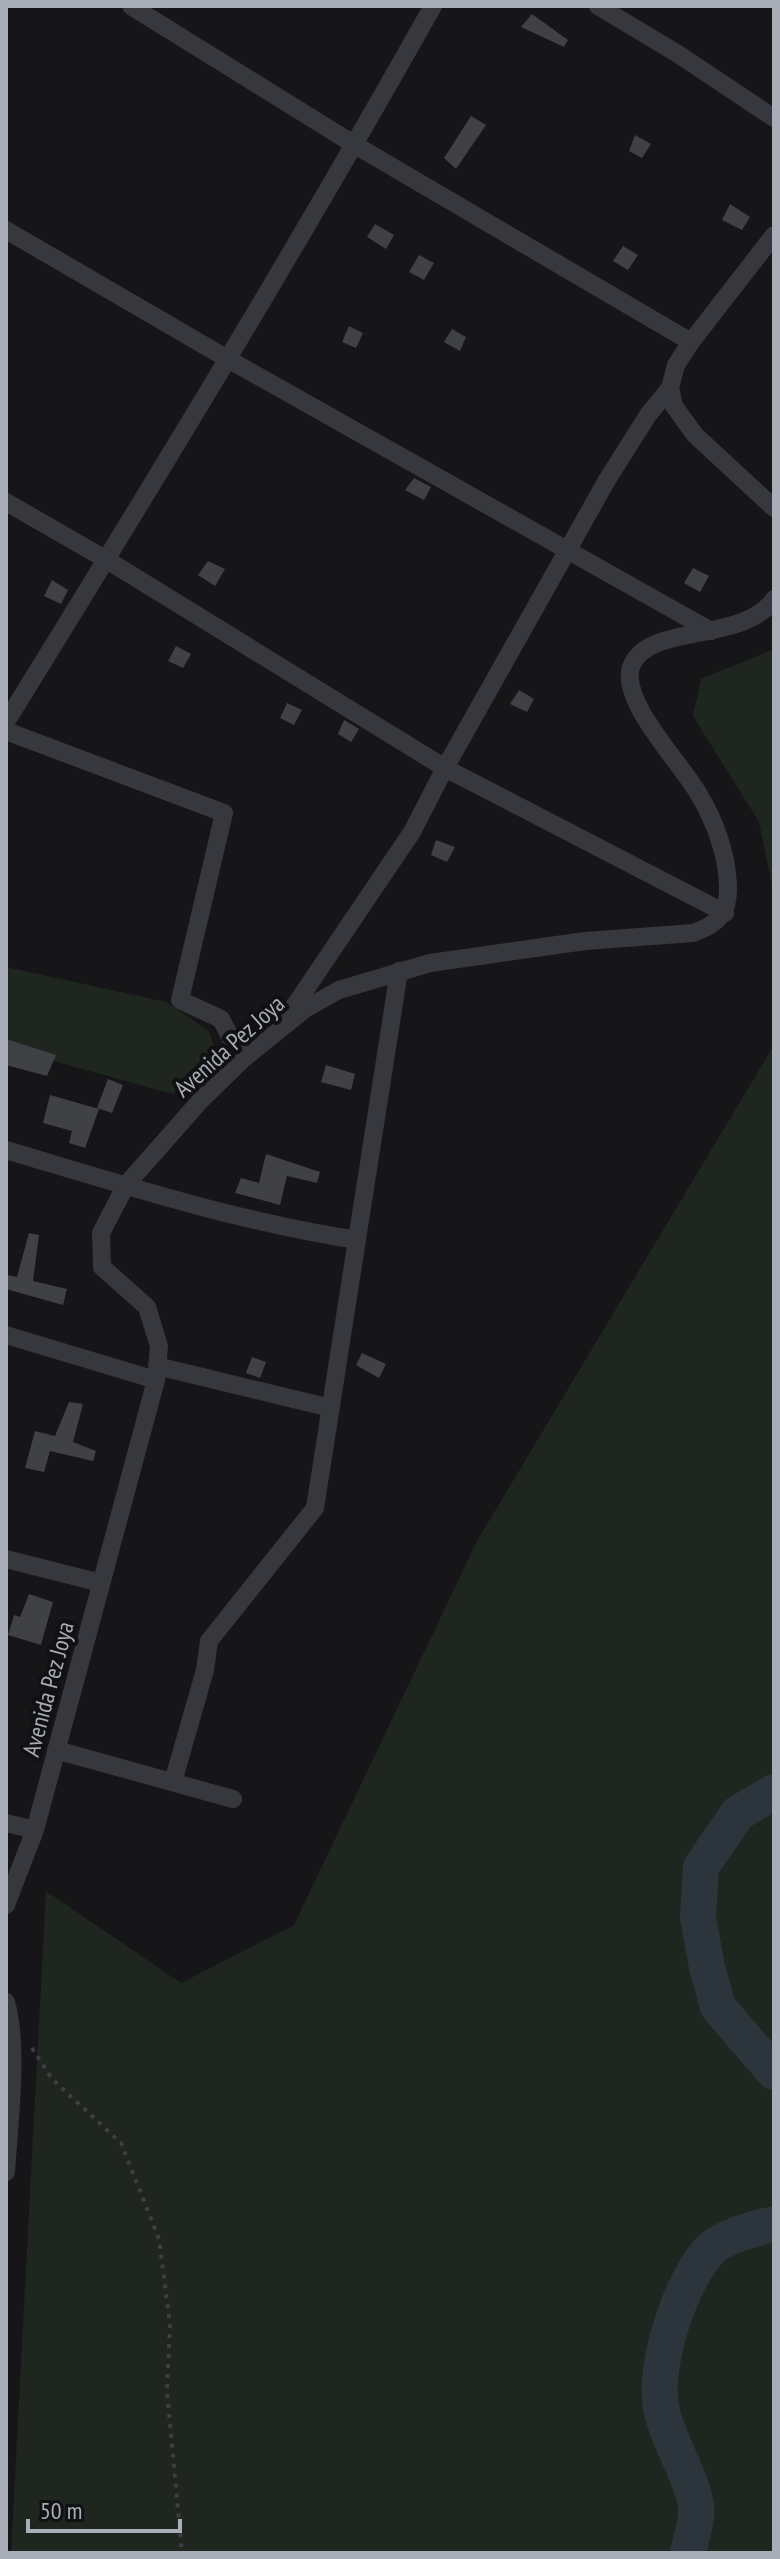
<svg xmlns="http://www.w3.org/2000/svg" width="780" height="2559" font-family="'PT Sans Narrow',sans-serif">
  <style>
    .green { fill: #1e261f }
    .lines { fill: none; stroke-linecap: round; stroke-linejoin: round }
    .river { stroke: #2c353c; stroke-width: 36 }
    .building { fill: #404145 }
    .path { stroke: #3d3f44; stroke-width: 4; stroke-dasharray: 4 6; stroke-linecap: butt }
    .street { stroke: #37383d; stroke-width: 18 }
    .labels { text-anchor: middle; dominant-baseline: central; stroke-width: 8; stroke-linejoin: round; paint-order: stroke }
    .street-label { font-size: 24px; fill: #a8adb8; stroke: #111113 }
  </style>
  <rect width="100%" height="100%" fill="#161618"/>
  <path class="green" d="M774,649V895L759,822L693,716L701,679Z
    M6,967L166,1002L208,1030L218,1054L173,1094L6,1048Z
    M774,1045V2553H11L46,1891L181,1983L294,1925L477,1541Z"/>
  <g class="lines">
    <path class="river" d="M774,1792L738,1813L701,1867L698,1918L707,1967L718,2007L774,2072
      M688,2553C691,2539 698,2519 696,2505C690,2472 667,2440 661,2407C653,2366 681,2277 712,2248C726,2236 756,2228 774,2224"/>
  </g>
  <path class="building" d="M532,14L568,40L564,47L521,27Z
    M471,116L486,125L456,169L444,158Z
    M635,135L651,144L642,158L629,151Z
    M730,204L750,217L742,230L722,220Z
    M375,224L394,235L386,249L367,237Z
    M623,246L638,255L628,270L613,261Z
    M419,255L434,263L424,280L409,272Z
    M349,326L363,333L356,348L342,342Z
    M452,329L466,337L460,351L444,342Z
    M414,478L431,487L424,500L405,490Z
    M208,561L225,569L215,586L198,575Z
    M693,568L709,576L700,592L684,583Z
    M52,580L68,590L61,604L44,596Z
    M176,646L191,654L183,668L168,661Z
    M519,690L534,699L527,712L510,704Z
    M287,703L302,710L294,725L280,718Z
    M344,720L359,729L351,742L338,734Z
    M436,840L455,847L447,862L431,855Z
    M6,1039L56,1055L47,1076L6,1065Z
    M326,1065L355,1074L351,1090L321,1082Z
    M108,1079L123,1085L112,1113L97,1108Z
    M50,1095L99,1109L85,1148L69,1143L72,1131L43,1123Z
    M266,1154L320,1172L317,1183L287,1176L280,1205L235,1193L241,1178L259,1183Z
    M29,1233L39,1235L33,1281L67,1289L63,1305L6,1289V1275L17,1277Z
    M362,1353L386,1364L379,1378L356,1365Z
    M252,1357L266,1362L260,1378L246,1373Z
    M69,1402L83,1404L73,1442L96,1451L93,1461L50,1451L44,1472L25,1468L35,1431L55,1436Z
    M29,1594L53,1602L41,1645L8,1635L14,1615L20,1617Z"/>
  <g class="lines">
    <path class="path" d="M32,2048L52,2079L121,2143L159,2239L170,2324L167,2391L182,2553"/>
    <path class="street" d="M131,6L355,145L691,342
      M598,6L678,54L774,118
      M6,230L226,358L711,631
      M774,235L691,342L676,365L670,388L674,406L695,435L774,508
      M6,502L107,560L445,768L725,913
      M6,722C152,486 297,248 433,6
      M6,731L224,813L180,1000L221,1019L242,1060
      M287,1017L412,832L445,768L607,480L648,415L670,388
      M6,1150C121,1184 238,1222 357,1240
      M6,1335L156,1380
      M157,1366L331,1408
      M6,1559L101,1583
      M56,1750L233,1799
      M173,1782L205,1670L209,1641L315,1508L399,971
      M6,1823L35,1830
      M6,1905L35,1830L156,1380L159,1346L147,1307L102,1267L101,1233L126,1185L200,1101L242,1060L305,1009L339,990L430,963L585,941L693,933C719,924 729,913 728,885C727,853 714,819 698,793C680,762 620,701 631,667C647,622 744,644 774,599
      M6,2002C19,2046 9,2125 6,2172"/>
  </g>
  <g class="labels">
    <g class="street-label">
      <text transform="translate(229 1046) rotate(-42)">Avenida Pez Joya</text>
      <text transform="translate(48 1689) rotate(-75)">Avenida Pez Joya</text>
    </g>
  </g>
  <rect width="780" height="2559" fill="none" stroke="#a8adb8" stroke-width="16"/>
  <path d="M28 2519v12h152v-12" fill="none" stroke="#a8adb8" stroke-width="4"/>
  <text x="40" y="2519" font-size="24" fill="#a8adb8" stroke="#111113" stroke-width="6" paint-order="stroke">50 m</text>
</svg>
